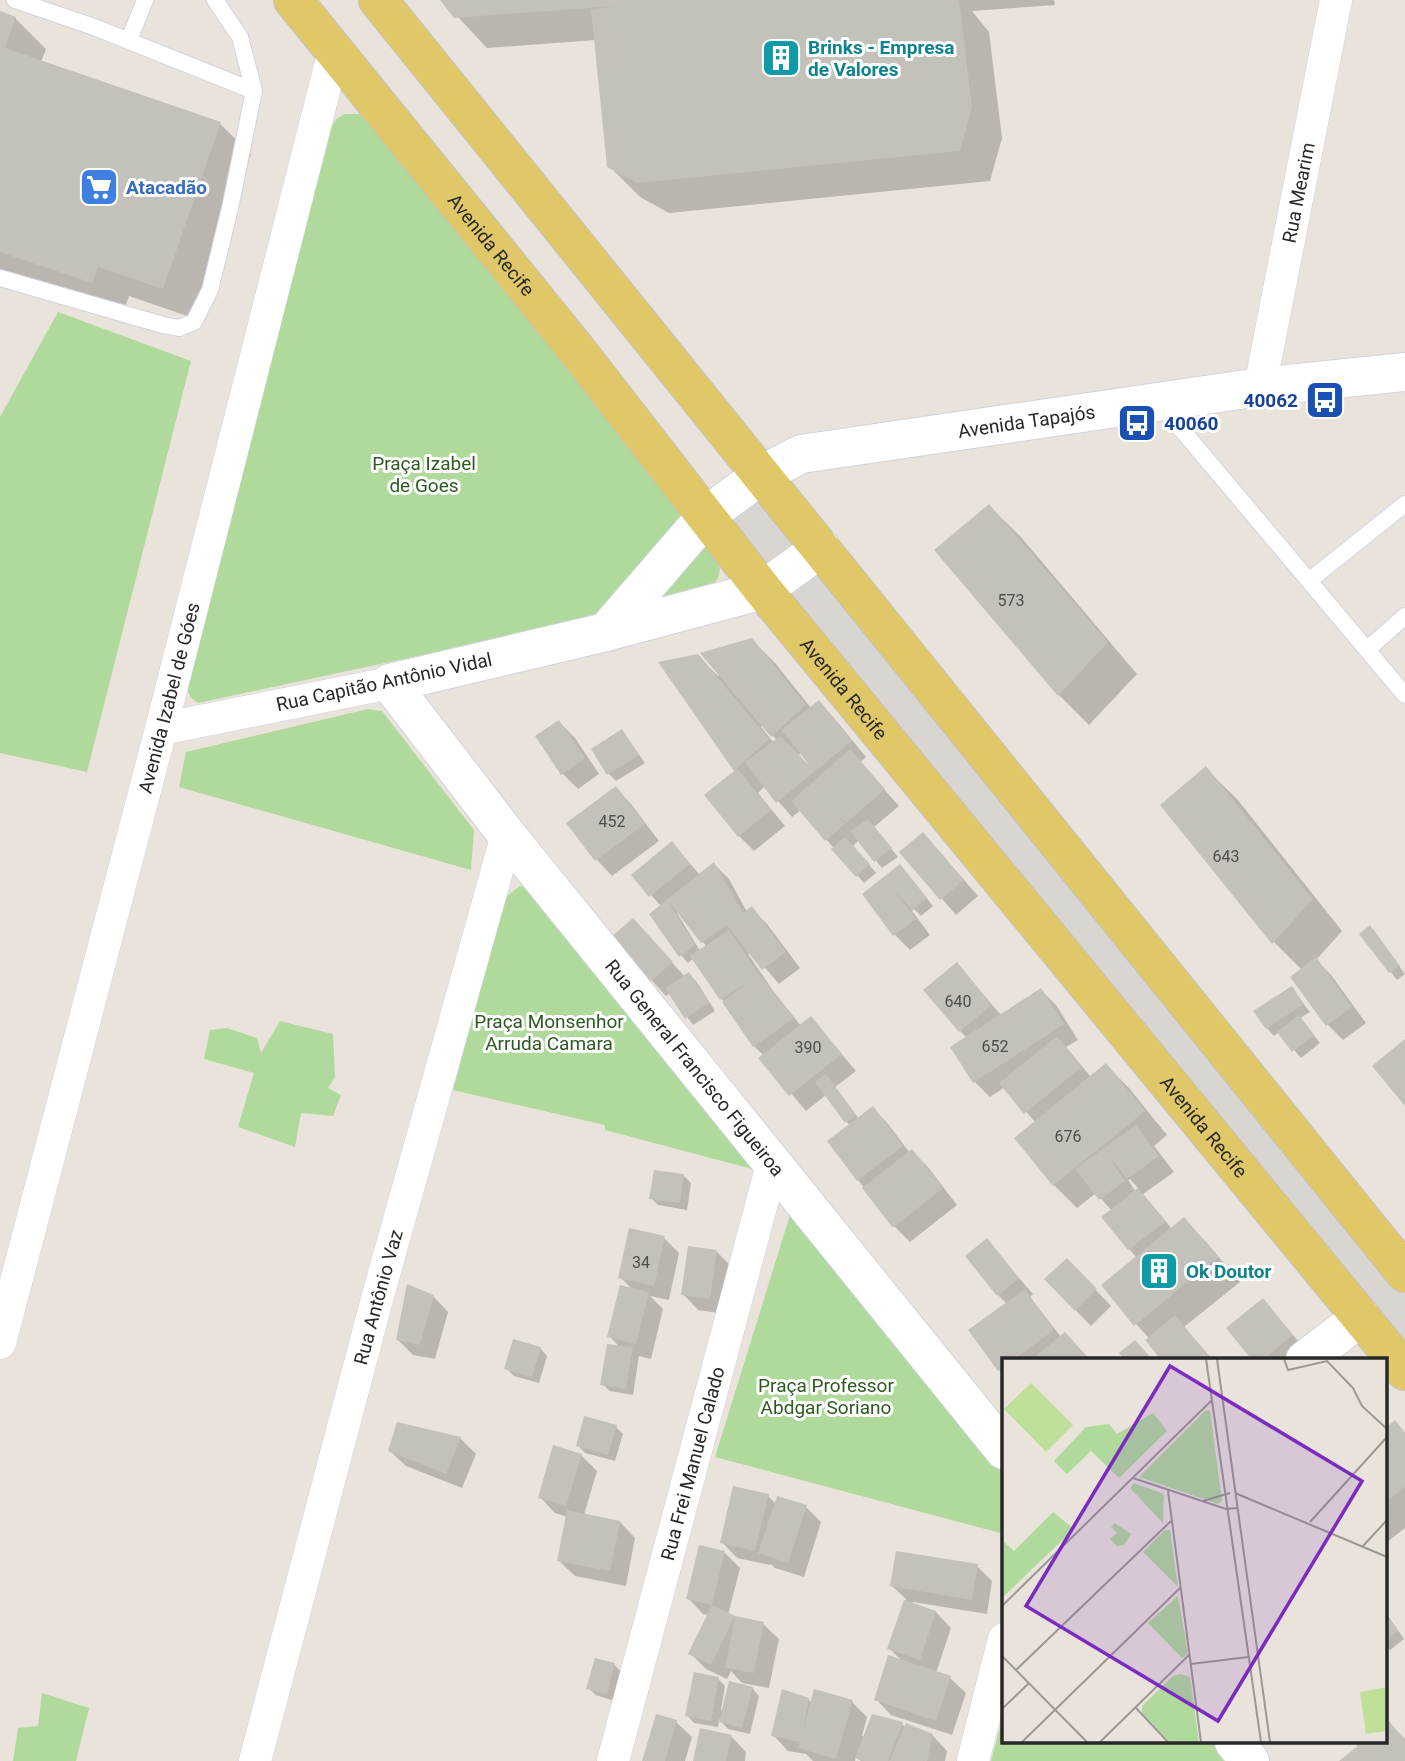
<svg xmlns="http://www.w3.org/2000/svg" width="1405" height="1761" font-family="Roboto,sans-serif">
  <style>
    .green { fill: #b0da9c }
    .plaza { fill: #d9d6d1 }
    .shadow { fill: #0003; fill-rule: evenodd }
    .building { fill: #c4c0ba }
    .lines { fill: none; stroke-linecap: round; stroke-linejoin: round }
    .service-casing { stroke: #d0d3df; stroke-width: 18 }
    .minor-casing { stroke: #d0d3df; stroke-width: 33 }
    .tertiary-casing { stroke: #d0d3df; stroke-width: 40 }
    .secondary-casing { stroke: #d0d3df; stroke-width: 40 }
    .primary-casing { stroke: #c3c3c3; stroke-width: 40 }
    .service { stroke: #fff; stroke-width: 16 }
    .minor { stroke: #fff; stroke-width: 32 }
    .tertiary { stroke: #fff; stroke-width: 38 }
    .secondary { stroke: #fff; stroke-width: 38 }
    .primary { stroke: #e0c768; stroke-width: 38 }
    .labels { text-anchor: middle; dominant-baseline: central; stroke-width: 6; stroke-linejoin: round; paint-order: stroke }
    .number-label { font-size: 16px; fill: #4f4e4c }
    .culture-label { font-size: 19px; font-weight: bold; fill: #0d838f; stroke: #fff; text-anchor: start }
    .shop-label { font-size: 19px; font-weight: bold; fill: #366cbe; stroke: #fff; text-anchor: start }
    .street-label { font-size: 19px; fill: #282828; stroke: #fff }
    .transit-label { font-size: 19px; font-weight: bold; fill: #164399; stroke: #fff; text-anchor: end }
    .park-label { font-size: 19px; fill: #2c5b21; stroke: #fff }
    .inset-road { fill: none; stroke: #9c9893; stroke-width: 2 }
    .view { fill: #7b2cbf; fill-opacity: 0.15; stroke: #7b2cbf; stroke-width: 3.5 }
    .inset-edge { fill: none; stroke: #282828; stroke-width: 3.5 }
  </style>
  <rect width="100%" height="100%" fill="#e9e3db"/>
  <path class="green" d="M344,114H361L682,510L718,559L720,569L718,578L713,585L535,631L198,703L191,698L186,687L332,127L335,120Z
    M58,312L191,361L87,772L0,753V417Z
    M368,709L382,711L474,830L471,870L179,787L186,752Z
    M520,886L528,887L756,1170L605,1130V1125L453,1090L504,902L508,895Z
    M280,1021L333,1034L335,1077L328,1088L341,1095L333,1116L301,1113L295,1147L238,1127L254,1073L204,1059L210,1030L227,1028L257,1038L261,1053Z
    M790,1215L1004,1471V1534L715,1457Z
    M42,1693L89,1708L76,1761H13L18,1728L38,1726Z
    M1004,1713V1742H1216L1232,1761H991Z"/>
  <path class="plaza" d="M760,489L1405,1289V1351L722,520Z"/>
  <path class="shadow" d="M442,0H1054L1055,5L972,11L989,32L1002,138L990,181L669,213L640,197L609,166L596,40L487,48Z
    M0,13L15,18L46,49L41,62L220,124L251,154L193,318L129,296L123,313L0,271Z
    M989,506L1020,536L1137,674L1089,725L1059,695Z
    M752,640L775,663L811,708L818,702L834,718L866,757L860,762L899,806L874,827L898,857L882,868L859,840L853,846L876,873L864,883L801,810L792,817L765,786L758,793L785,826L754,851L739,836L736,771L698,656L718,676ZM763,725L772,735L777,740L774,743L761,727ZM801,753L809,764L807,765L798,756Z
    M559,722L575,738L599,774L578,789L562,773Z
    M622,731L645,763L616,781L609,774Z
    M1206,769L1237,799L1342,931L1316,960L1331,975L1366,1023L1343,1040L1328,1025L1292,977L1302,970L1274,942L1162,805Z
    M616,788L631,804L659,841L612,876L597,860L569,824Z
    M672,843L700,875L714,864L729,879L747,912L751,908L767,924L800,968L779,984L751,952L748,954L774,992L801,1026L811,1018L856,1071L835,1087L859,1119L873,1108L888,1124L910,1153L912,1151L927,1166L957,1205L910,1242L894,1226L858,1180L850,1126L826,1095L806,1111L761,1058L764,1056L754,1046L694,958L688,963L681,955L661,906L633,875ZM679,912L707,947L700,951L677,913Z
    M938,850L978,896L956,915L902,853Z
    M907,874L933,906L921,916L914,909L912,911L930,935L910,950L895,935L864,894Z
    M1361,934L1377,935L1405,974L1397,980Z
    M648,936L685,977L689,974L696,981L715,1011L693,1025L670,993L666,996L613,938Z
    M957,964L1001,1015L1041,990L1056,1005L1078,1040L1066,1047L1091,1077L1106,1065L1129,1088L1167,1135L1154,1146L1174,1172L1143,1194L1172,1229L1184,1219L1207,1243L1240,1282L1184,1327L1213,1360H1164L1147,1340L1149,1338L1136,1324L1137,1258L1129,1249L1112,1211L1096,1193L1077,1208L1054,1185L1035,1122L1005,1087L990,1097L975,1082L967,1038L960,1031ZM1130,1179L1139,1189L1136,1192L1128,1180Z
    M1291,988L1310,1012L1300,1018L1320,1043L1301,1058L1279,1032L1274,1036L1267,1028Z
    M684,1176L691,1183L687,1210L658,1205L651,1198Z
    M664,1238L679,1253L669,1300L650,1296L663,1309L651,1359L639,1356L633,1395L610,1391L602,1384L620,1347L609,1336L633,1290L620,1277Z
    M986,1241L1033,1294L1030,1297L1061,1337L1080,1349L1090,1360H1004V1375L999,1370L1007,1304L998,1295Z
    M717,1252L732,1267L725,1314L698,1310L683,1294Z
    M1067,1260L1111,1306L1091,1326L1046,1280Z
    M433,1296L448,1312L435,1359L413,1355L398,1340Z
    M1262,1300L1307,1351L1296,1360H1254L1228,1328Z
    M540,1348L547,1356L539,1383L514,1376L506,1368Z
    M1395,1423L1405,1433V1528L1386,1543V1430Z
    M616,1427L623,1434L615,1461L585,1453L578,1445Z
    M460,1438L476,1454L462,1488L406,1466L390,1451Z
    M581,1455L597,1471L584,1515L620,1522L635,1538L626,1586L575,1576L559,1561L568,1517L555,1513L540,1497Z
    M768,1496L776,1504L806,1507L821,1522L804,1577L775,1568L771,1564L770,1565L737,1558L722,1542Z
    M724,1552L740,1568L728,1615L763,1624L779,1639L769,1688L742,1683L731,1671L727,1679L706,1669L690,1653L709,1615L703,1614L688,1598Z
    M977,1566L992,1581L987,1614L913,1602L912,1604L936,1612L951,1628L936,1673L950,1678L966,1693L952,1735L891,1715L876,1699L903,1662L889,1648L906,1599L892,1586Z
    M1386,1613L1404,1639L1390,1650L1386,1646Z
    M614,1665L622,1672L614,1701L596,1695L588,1688Z
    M718,1679L725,1686L721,1710L724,1711L752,1688L759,1696L750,1734L728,1729L719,1719L718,1727L694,1723L687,1715Z
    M808,1699L812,1703L852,1702L867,1717L862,1736L865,1737L902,1724L905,1727L932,1735L947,1751L945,1761H861L856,1757L855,1761H813L806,1754L788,1751L773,1735Z
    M676,1722L692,1737L685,1761H643Z
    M1389,1723L1405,1739V1761H1342L1359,1747L1353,1742H1386V1726Z
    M731,1736L746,1752L745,1761H695Z"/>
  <path class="building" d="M440,0H959L972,107L960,151L637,183L607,167L591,9L616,6L454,18Z
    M0,11L16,17L5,48L221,122L163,289L98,267L92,283L0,252Z
    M989,504L1108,642L1058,696L934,550Z
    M752,638L806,705L771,737L700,653Z
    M698,654L769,739L737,768L771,810L738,837L704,795L734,771L658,662Z
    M819,700L852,741L776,803L745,762L780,736L811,767L781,730Z
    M559,720L585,758L561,775L535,736Z
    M622,729L639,755L607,775L591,749Z
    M850,749L885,789L846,823L837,815L845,824L825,841L791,801Z
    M1206,766L1313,899L1272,944L1160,805Z
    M616,786L645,824L595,861L566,823Z
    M868,819L892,848L874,862L850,831Z
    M923,832L964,880L940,900L899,852Z
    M845,837L870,864L856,877L831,849Z
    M672,841L690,864L649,897L631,875Z
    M714,862L743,913L752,906L786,952L762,970L727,925L701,943L668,901L695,945L679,957L649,914Z
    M900,864L927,898L912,910L893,889L916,919L893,936L862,894Z
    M633,918L673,962L650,982L610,938Z
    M1370,925L1400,966L1389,973L1359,934Z
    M729,930L759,974L794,1018L753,1047L722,1002L750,981L720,1000L690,956Z
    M1316,957L1352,1007L1326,1026L1290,977Z
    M957,962L992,1005L959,1032L923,990Z
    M689,972L709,1003L685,1019L665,988Z
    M1292,986L1304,1004L1266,1029L1253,1011Z
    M1041,988L1064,1024L973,1083L950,1047Z
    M1299,1015L1314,1035L1292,1052L1277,1032Z
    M811,1016L842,1054L789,1096L758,1058Z
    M1057,1036L1082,1067L1024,1114L999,1083Z
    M1405,1039V1106L1372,1066Z
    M1106,1063L1145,1111L1053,1186L1014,1138Z
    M826,1074L856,1115L845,1123L815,1082Z
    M873,1106L903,1146L857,1181L827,1141Z
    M1136,1125L1159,1156L1127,1179L1108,1155L1125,1181L1099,1200L1075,1169Z
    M912,1149L943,1188L893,1228L862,1188Z
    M654,1170L684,1174L680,1203L649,1199Z
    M1138,1188L1165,1222L1128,1250L1101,1217Z
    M1184,1217L1218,1257L1134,1326L1101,1285Z
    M629,1228L665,1236L654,1286L618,1278Z
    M987,1238L1019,1278L997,1296L965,1256Z
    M688,1246L717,1250L710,1299L681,1295Z
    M1067,1258L1097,1289L1075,1311L1044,1279Z
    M407,1284L434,1295L420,1345L396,1340Z
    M620,1285L649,1292L636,1344L607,1337Z
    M1025,1289L1054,1330L1013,1360H1004V1366L998,1371L968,1330Z
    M1263,1298L1293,1335L1262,1360H1252L1226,1328Z
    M1175,1315L1212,1360H1161L1145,1340Z
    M1065,1332L1090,1360H1031Z
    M513,1339L541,1347L532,1377L504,1369Z
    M1135,1340L1153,1360H1125L1119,1353Z
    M607,1344L633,1347L626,1389L600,1385Z
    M584,1416L617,1425L608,1455L576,1446Z
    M1395,1420L1405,1433V1487L1386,1502V1428Z
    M397,1422L461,1437L446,1474L388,1451Z
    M553,1445L582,1454L566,1506L538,1498Z
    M733,1486L769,1494L755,1551L720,1543Z
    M777,1496L807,1505L788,1563L758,1553Z
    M567,1510L620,1521L610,1571L557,1561Z
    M699,1545L725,1551L712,1605L686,1599Z
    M896,1551L978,1564L972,1600L890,1586Z
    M904,1600L936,1611L920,1660L887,1649Z
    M712,1605L735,1616L764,1622L754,1673L725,1668L735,1616L711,1665L688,1654Z
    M1386,1613L1398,1631L1386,1640Z
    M888,1655L951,1676L936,1721L874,1700Z
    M595,1658L615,1663L607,1694L586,1689Z
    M694,1672L719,1677L711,1721L685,1716Z
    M729,1681L753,1687L742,1728L719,1722Z
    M782,1689L809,1698L803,1731L814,1689L853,1700L836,1759L798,1748L800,1742L771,1736Z
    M656,1714L677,1720L665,1761H642Z
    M872,1714L903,1722L888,1761H864L855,1758Z
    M1389,1721L1405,1741V1761H1339L1363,1742H1386V1723Z
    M906,1723L933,1734L927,1761H889Z
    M700,1728L732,1735L726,1761H693Z"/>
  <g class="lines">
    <g class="service-casing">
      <path id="service" d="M15,0L94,27L254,91L240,37L215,0
        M129,40L145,0
        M0,278L163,325L179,328L194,322L210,290L230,208L254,91
        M1160,404L1405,695
        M1310,580L1405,504
        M1368,649L1405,616"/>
    </g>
    <g class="minor-casing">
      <g id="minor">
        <path id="s1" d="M1260,387L1336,0"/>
        <path d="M161,729L390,683"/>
        <path id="s2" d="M0,1343L161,729L334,51"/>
        <path id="s3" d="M255,1761L377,1299L507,835"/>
        <path id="s4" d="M613,1761L772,1165"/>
        <path d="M973,1761L1004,1639"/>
      </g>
    </g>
    <g class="tertiary-casing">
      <g id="tertiary">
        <path id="s5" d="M821,548L763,590L606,632L390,683L507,835L1004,1450"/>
        <path d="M606,632L707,515L761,475"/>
        <path d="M1305,1360L1361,1317"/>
        <path d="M1234,1742L1250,1761"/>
      </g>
    </g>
    <g class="secondary-casing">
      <g id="secondary">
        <path id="s6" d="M761,475L801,454L1260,387L1405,372"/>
      </g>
    </g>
    <g class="primary-casing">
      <g id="primary">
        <path id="s7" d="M293,0L576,349L763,590L1405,1371"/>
        <path d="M378,0L1405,1273"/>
      </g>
    </g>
    <use href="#service" class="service"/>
    <use href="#minor" class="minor"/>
    <use href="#tertiary" class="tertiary"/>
    <use href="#secondary" class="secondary"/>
    <use href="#primary" class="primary"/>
  </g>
  <defs>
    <g id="building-square" transform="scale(2.0125)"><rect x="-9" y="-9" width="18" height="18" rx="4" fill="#0f9aa8" stroke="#fff"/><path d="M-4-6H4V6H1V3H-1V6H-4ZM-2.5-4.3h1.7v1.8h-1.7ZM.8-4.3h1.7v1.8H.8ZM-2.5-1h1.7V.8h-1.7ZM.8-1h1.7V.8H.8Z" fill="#fff"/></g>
    <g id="supermarket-square" transform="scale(2.0125)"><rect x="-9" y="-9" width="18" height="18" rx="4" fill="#3f7fe0" stroke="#fff"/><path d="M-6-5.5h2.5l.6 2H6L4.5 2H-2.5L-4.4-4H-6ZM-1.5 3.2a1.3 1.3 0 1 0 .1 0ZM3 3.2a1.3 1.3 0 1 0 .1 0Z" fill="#fff"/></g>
    <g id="bus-square" transform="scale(2.0125)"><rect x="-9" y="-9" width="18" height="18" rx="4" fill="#1a4fb4" stroke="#fff"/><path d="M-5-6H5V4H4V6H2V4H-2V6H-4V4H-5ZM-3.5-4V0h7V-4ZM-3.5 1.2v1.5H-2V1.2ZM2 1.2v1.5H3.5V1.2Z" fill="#fff"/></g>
  </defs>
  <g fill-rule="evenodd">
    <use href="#building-square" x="781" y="58"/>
    <use href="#supermarket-square" x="99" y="187"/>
    <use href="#bus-square" x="1325" y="400"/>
    <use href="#bus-square" x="1137" y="423"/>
    <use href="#building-square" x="1159" y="1271"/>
  </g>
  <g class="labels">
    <g class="number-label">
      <text x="1011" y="600">573</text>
      <text x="612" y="821">452</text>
      <text x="1226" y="856">643</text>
      <text x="958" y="1001">640</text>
      <text x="995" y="1046">652</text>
      <text x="808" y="1047">390</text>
      <text x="1068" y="1136">676</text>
      <text x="641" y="1262">34</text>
    </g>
    <g class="culture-label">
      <text x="808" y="47">Brinks - Empresa<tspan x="808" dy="22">de Valores</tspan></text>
      <text x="1186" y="1271">Ok Doutor</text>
    </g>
    <g class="shop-label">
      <text x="126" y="187">Atacadão</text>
    </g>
    <g class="street-label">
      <text stroke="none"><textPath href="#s1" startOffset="198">Rua Mearim</textPath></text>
      <text stroke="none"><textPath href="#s7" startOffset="315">Avenida Recife</textPath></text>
      <text stroke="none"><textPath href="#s6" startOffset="273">Avenida Tapajós</textPath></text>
      <text transform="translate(384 682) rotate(-12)">Rua Capitão Antônio Vidal</text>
      <text stroke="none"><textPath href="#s7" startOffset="882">Avenida Recife</textPath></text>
      <text stroke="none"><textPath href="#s2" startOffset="667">Avenida Izabel de Góes</textPath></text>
      <text stroke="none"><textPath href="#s5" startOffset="947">Rua General Francisco Figueiroa</textPath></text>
      <text stroke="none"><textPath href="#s7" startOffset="1449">Avenida Recife</textPath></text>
      <text stroke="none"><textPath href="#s3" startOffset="480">Rua Antônio Vaz</textPath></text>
      <text stroke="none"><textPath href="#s4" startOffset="308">Rua Frei Manuel Calado</textPath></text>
    </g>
    <g class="transit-label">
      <text x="1298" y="400">40062</text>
      <text x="1164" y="423" text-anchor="start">40060</text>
    </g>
    <g class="park-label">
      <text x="424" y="463">Praça Izabel<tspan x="424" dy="22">de Goes</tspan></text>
      <text x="549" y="1021">Praça Monsenhor<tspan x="549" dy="22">Arruda Camara</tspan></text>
      <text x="826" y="1385">Praça Professor<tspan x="826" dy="22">Abdgar Soriano</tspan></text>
    </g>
  </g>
  <g transform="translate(1002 1358)">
    <rect width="385" height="385" fill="#e9e3db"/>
    <path d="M204,52L208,53L220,143L216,146L137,119ZM151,55L165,73L117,120L89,93L65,116L52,103L84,69L107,66L115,76ZM132,125L162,136L161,165L128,130ZM51,154L72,171L0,240V182L12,193ZM113,165L129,176L122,187L115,188L108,181L115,175L109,169ZM163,172H168L176,229L141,194ZM176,238L186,296L180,300L146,265ZM179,316L188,319L197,384H168L140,355V348L171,318Z" fill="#b0da9c"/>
    <path d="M29,25L71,67L44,94L2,51ZM385,329V373L364,376L358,334Z" fill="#c0e099"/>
    <path class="inset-road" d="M204,1L259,384M215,1L268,384M282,1L286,12L325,3L351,30L360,48L385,71M131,120L224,151L235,150M166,133L199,384M233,135L385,199M201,143L228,135M308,164L385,79M361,188L385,162M0,248L210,42M0,298L85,384M189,306L246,299M14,312L169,163M134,350L166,384M0,351L27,325M20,384L178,230M98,384L188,296"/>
    <path class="view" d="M168,8L360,123L216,363L24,248Z"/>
    <rect width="385" height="385" class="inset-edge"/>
  </g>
</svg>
